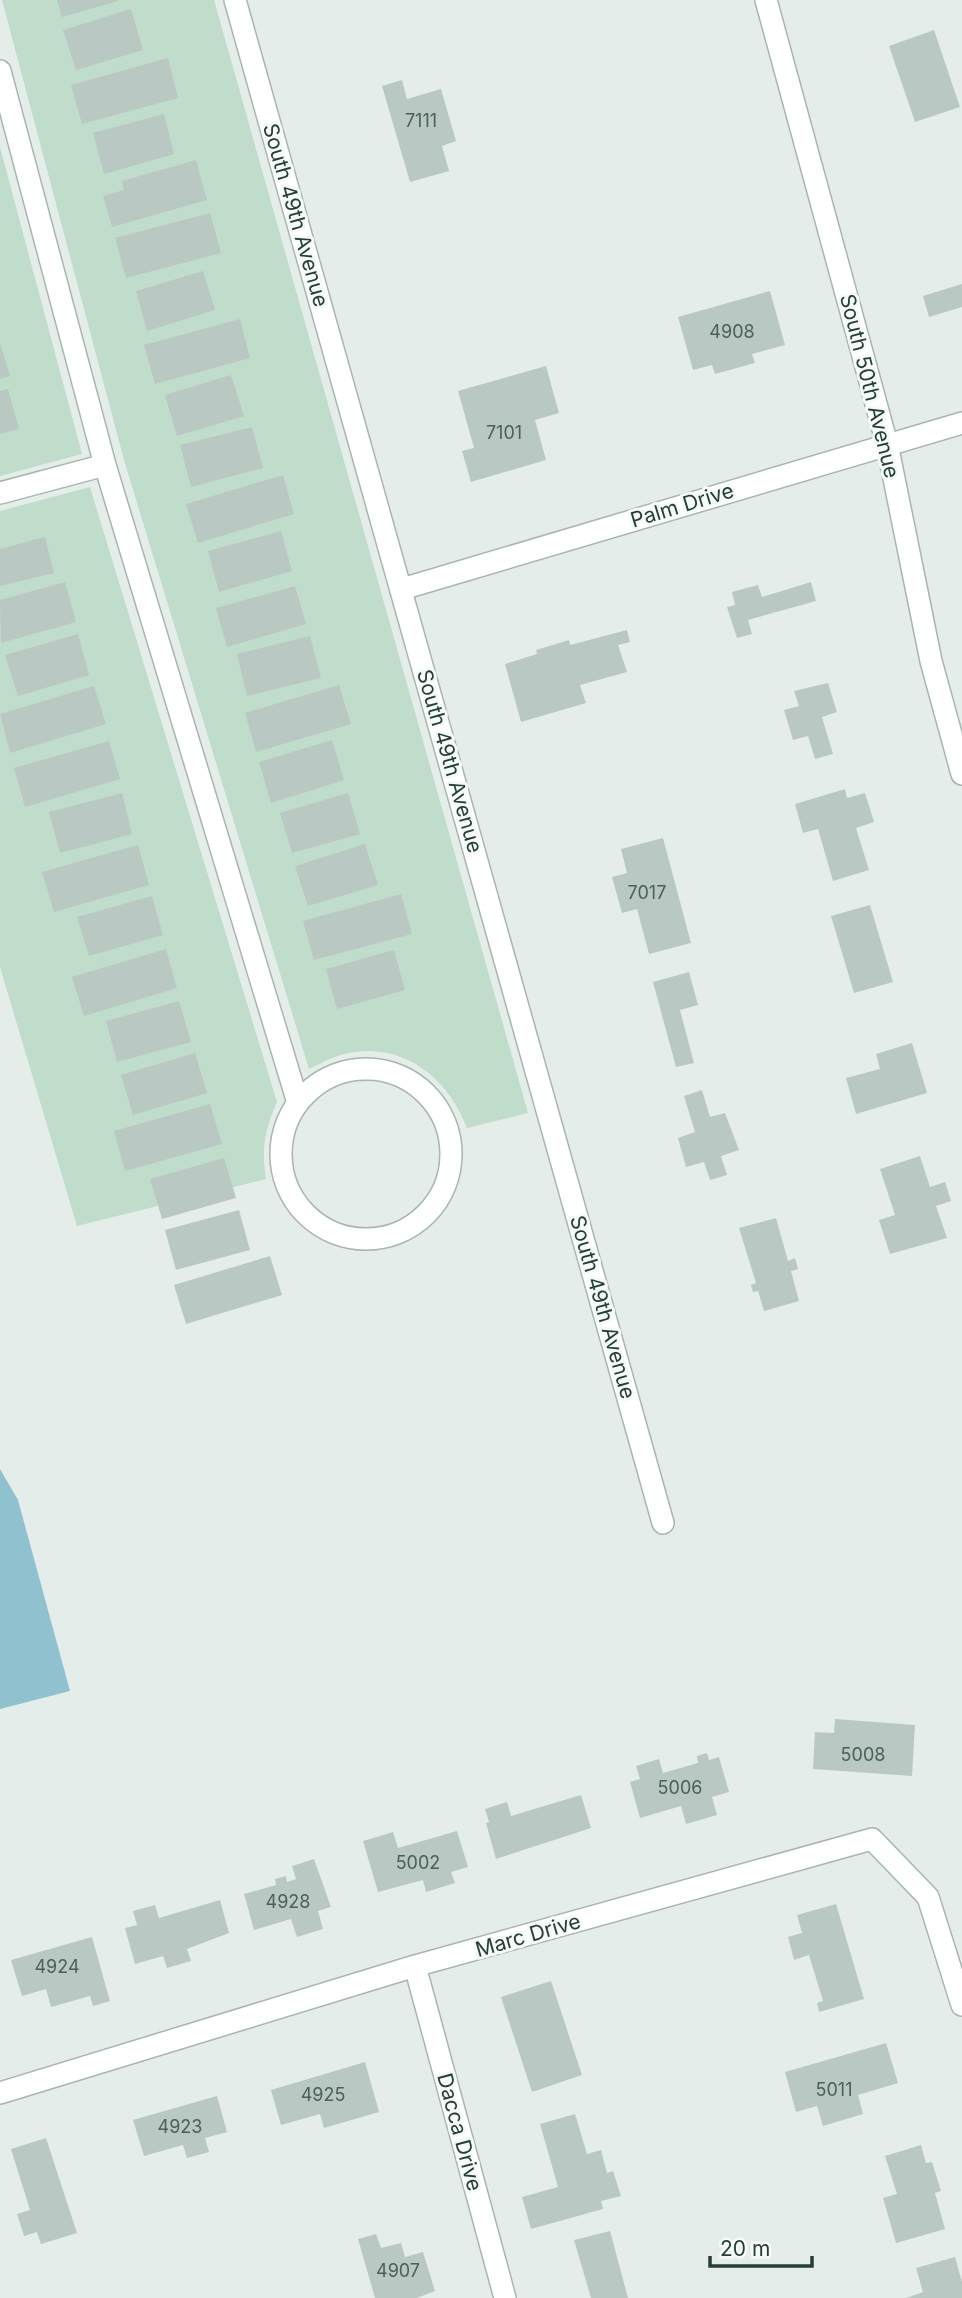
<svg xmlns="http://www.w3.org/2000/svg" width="962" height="2298" font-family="Inter,sans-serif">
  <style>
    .green { fill: #bfddca }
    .water { fill: #90c1cf }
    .building { fill: #bac8c3 }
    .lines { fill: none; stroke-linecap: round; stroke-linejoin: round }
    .minor-casing { stroke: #a8b5b1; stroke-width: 24 }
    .minor { stroke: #fff; stroke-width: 21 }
    .labels { text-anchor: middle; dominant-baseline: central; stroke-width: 6; stroke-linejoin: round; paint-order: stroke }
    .number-label { font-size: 18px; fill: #4a605c }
    .street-label { font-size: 21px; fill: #253e39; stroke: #f5faf8 }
  </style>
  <rect width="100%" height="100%" fill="#e5edea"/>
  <path class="green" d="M2,0H214L528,1113L467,1128C448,1077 401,1040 344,1054C332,1057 320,1064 309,1069L124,460Z
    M0,147L82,454L0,476Z
    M90,487L277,1102C265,1129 261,1149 266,1179L77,1226L0,967V511Z"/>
  <path class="water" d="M0,1469L18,1500L70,1691L0,1709Z"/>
  <path class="building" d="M57,0H118V1L62,17Z
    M131,9L143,50L76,70L63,30Z
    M934,30L960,107L915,122L889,46Z
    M168,58L178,98L82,124L71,85Z
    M402,80L407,99L441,89L456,141L442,146L449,171L410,182L382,86Z
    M164,114L174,154L104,174L93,133Z
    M196,160L207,200L112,227L103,196L124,190L122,181Z
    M210,213L221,253L126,278L115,238Z
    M203,271L215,310L147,331L136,291Z
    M962,284V307L929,317L923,296Z
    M770,291L785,345L752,354L755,363L715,374L712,365L693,370L678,317Z
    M240,319L250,358L155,384L144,345Z
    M0,343L10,376L0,379Z
    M546,366L559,413L535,420L546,460L471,482L462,451L474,448L458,391Z
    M231,375L244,416L177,436L165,395Z
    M8,389L19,429L0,434V391Z
    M252,427L263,468L191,487L180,445Z
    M283,475L294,514L198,543L186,504Z
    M281,531L292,571L219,592L208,551Z
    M45,537L54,573L0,586V549Z
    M65,582L76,622L1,643L0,600Z
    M811,582L816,601L748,620L752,634L737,638L727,607L735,605L732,592L758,585L762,597Z
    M295,586L306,624L227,647L216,608Z
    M627,630L630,642L618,645L627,672L580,685L586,703L521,722L505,664L537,654L536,650L569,640L570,645Z
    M78,634L89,675L18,696L5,655Z
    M310,636L321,678L247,696L237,654Z
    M828,683L837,712L822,717L833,754L815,759L808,736L793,740L784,710L799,706L794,691Z
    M339,685L351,724L256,752L245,713Z
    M94,686L106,724L10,753L0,714Z
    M332,740L344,780L271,803L259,762Z
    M109,741L120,779L25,807L14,768Z
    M845,789L847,798L865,793L874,822L856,828L869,870L833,881L818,829L803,833L795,804Z
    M122,793L132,834L60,853L49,812Z
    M348,793L360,834L292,853L280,813Z
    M663,838L691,943L649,954L637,909L622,913L612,877L627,873L621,849Z
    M365,844L378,885L308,906L295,866Z
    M138,845L149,885L54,912L42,872Z
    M401,894L412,934L314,960L303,921Z
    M152,896L163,935L89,956L77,917Z
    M870,905L893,982L854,993L831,916Z
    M166,949L177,988L84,1016L72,977Z
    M394,950L405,990L337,1009L326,969Z
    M689,972L698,1005L680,1010L694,1063L676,1067L653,982Z
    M179,1001L191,1042L117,1062L106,1021Z
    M912,1043L927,1093L856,1114L846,1078L880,1069L876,1054Z
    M195,1053L207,1093L133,1115L121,1075Z
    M702,1090L710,1117L725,1113L739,1150L721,1156L727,1175L710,1180L704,1162L686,1167L678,1138L695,1132L684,1096Z
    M210,1104L222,1144L125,1171L114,1131Z
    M920,1156L930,1187L945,1182L951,1201L936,1206L947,1238L890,1254L879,1220L895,1215L880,1169Z
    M224,1158L236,1198L162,1219L150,1179Z
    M239,1210L250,1250L176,1270L165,1230Z
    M776,1218L788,1261L795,1258L798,1269L791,1271L799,1301L764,1311L758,1291L753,1292L751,1285L756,1283L739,1228Z
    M270,1256L282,1295L186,1324L174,1285Z
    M835,1719L915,1725L912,1776L813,1769L815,1732L834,1733Z
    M707,1753L709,1760L719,1757L729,1792L712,1797L717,1815L686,1824L681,1806L640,1818L630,1782L640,1779L636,1766L659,1759L663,1773L698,1763L697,1756Z
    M581,1795L591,1828L496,1859L486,1823L489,1822L485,1809L507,1802L511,1816Z
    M457,1831L468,1867L451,1872L455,1883L426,1892L423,1880L378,1892L363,1841L393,1832L398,1848Z
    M314,1859L331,1907L318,1911L323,1929L297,1937L291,1919L254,1930L244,1894L276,1885L275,1879L286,1876L287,1882L296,1879L292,1866Z
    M220,1900L229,1933L187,1949L191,1961L167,1968L163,1956L135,1964L125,1928L137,1925L133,1911L155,1905L159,1918Z
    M836,1904L864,1999L819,2012L817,2003L823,2001L809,1955L794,1960L788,1937L802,1933L797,1915Z
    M92,1937L110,2001L93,2006L90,1996L51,2007L46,1989L22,1996L11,1960Z
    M551,1981L582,2075L532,2092L501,1997Z
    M886,2043L898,2083L858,2095L863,2114L823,2126L817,2106L796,2112L785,2072Z
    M365,2062L379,2112L324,2128L320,2114L281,2125L271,2090Z
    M217,2096L227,2132L205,2138L209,2152L187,2158L183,2145L144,2156L133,2120Z
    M575,2114L587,2154L601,2150L607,2173L613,2171L621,2196L601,2201L603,2209L531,2229L522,2197L558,2187L540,2124Z
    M46,2138L77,2233L41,2244L37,2232L24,2236L17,2214L30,2210L11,2149Z
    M921,2145L926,2163L932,2162L941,2191L935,2193L945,2229L896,2243L883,2198L897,2194L885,2156Z
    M610,2231L628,2298H591L574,2240Z
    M376,2234L381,2248L401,2243L405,2257L423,2252L435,2291L417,2298H375L358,2239Z
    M955,2257L962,2282V2298H906L923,2292L916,2268Z"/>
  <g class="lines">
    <g class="minor-casing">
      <path id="minor" d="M235,0L663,1523
        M766,0L887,444L931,661L962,774
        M0,71L105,465
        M0,493L105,465L298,1103
        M402,589L962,423
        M281 1154a85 85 0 1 1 170 0a85 85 0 1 1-170 0Z
        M415,1966L505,2298
        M0,2093L415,1966L872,1839L928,1897L962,2005"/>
    </g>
    <use href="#minor" class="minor"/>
  </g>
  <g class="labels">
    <g class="number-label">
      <text x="421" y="120">7111</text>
      <text x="732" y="331">4908</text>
      <text x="504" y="432">7101</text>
      <text x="647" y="892">7017</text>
      <text x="863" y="1754">5008</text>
      <text x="680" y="1787">5006</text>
      <text x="418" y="1862">5002</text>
      <text x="288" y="1901">4928</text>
      <text x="57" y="1966">4924</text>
      <text x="834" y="2089">5011</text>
      <text x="323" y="2094">4925</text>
      <text x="180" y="2126">4923</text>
      <text x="398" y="2270">4907</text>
    </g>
    <g class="street-label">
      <text transform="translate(296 215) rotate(74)">South 49th Avenue</text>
      <text transform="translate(870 386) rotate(76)">South 50th Avenue</text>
      <text transform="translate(682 505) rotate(-17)">Palm Drive</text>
      <text transform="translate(450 761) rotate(74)">South 49th Avenue</text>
      <text transform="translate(603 1307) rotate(74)">South 49th Avenue</text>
      <text transform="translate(528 1935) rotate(-16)">Marc Drive</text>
      <text transform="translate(460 2132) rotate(75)">Dacca Drive</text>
    </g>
  </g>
  <path d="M710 2256v10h102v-10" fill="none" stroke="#253e39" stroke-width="3.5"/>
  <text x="720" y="2256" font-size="21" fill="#253e39" stroke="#f5faf8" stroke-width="5" paint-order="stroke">20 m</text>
</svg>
